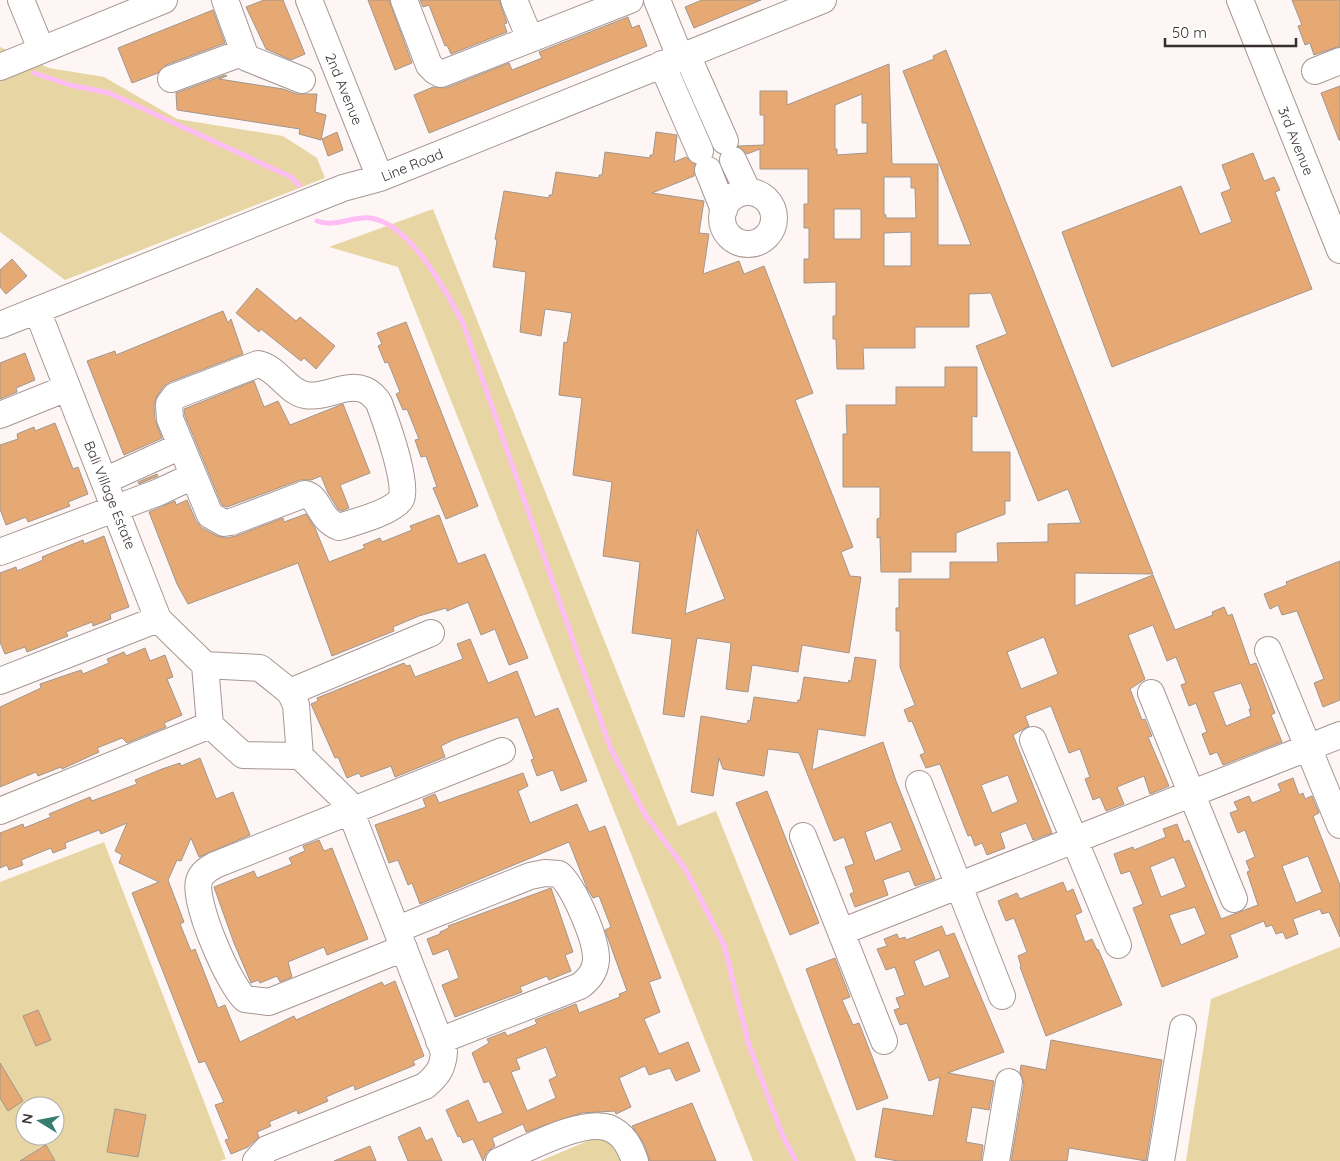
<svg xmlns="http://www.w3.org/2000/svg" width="1340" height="1161" font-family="Quicksand,sans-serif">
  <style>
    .green { fill: #e7d6a4; fill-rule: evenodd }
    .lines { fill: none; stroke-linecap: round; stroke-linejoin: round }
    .stream { stroke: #febef5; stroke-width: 5 }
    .building { fill: #e7a973; stroke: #a2968d; fill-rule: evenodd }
    .minor-casing { stroke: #a79793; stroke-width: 28 }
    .minor { stroke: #fff; stroke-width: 26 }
    .labels { text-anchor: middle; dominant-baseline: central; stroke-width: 4; stroke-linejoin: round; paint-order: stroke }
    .street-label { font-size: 14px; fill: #352e2d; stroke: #fff }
  </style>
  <rect width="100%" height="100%" fill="#fdf6f5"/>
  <path class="green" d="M0,47L49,68L104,77L177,119L283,136L317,158L325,178L65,280L0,232Z
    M433,209L678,826L716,811L856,1161H753L398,267L329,247Z
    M104,842L226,1159L220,1161H0V882ZM25,1106H55V1136H25Z
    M1340,947V1161H1186L1211,999Z
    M609,1132L621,1161H540Z"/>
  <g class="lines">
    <path class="stream" d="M34,73L70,85L109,93L291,177L299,185
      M317,221C335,228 352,216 370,218C410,223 446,291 463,323L610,747L644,813L686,870L724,945L749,1045L782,1134L796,1161"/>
  </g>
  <path class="building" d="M264,0H283L305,54L291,60L266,49L246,7Z
    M368,0H389L412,63L395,70Z
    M420,0H499L507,23L504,24L507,32L451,54L447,45L445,46L429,5L423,7Z
    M702,0H761L694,28L685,7Z
    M1292,0H1340V46L1314,55L1310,43L1305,45L1298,26L1302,25Z
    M213,10L225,43L166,65L158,73L132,83L118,48Z
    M628,17L632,28L639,25L647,46L429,133L414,95L433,87L446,88L509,63L512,70L542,58L539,52Z
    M946,50L1153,574L1075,573V606L1153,575L1175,630L1213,615L1212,612L1224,607L1228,616L1232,614L1250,665L1256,663L1275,713L1271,715L1282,742L1223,765L1217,752L1210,755L1202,734L1207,732L1196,703L1189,706L1181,685L1186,683L1176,657L1167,661L1153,625L1128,635L1145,679L1130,689L1142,720L1145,719L1152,736L1148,737L1169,786L1150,794L1144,776L1117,787L1124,804L1106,811L1100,797L1093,800L1085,779L1090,777L1080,749L1069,753L1051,706L1025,716L1029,726L1013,735L1052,833L1033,840L1026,823L1000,833L1005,848L987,855L982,843L975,846L971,835L968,836L940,764L926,768L920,755L925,753L912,721L909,722L904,710L915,705L900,667V631H896V608H899V579H950V562H998L997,543L1048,542V524L1081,523L1068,489L1038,501L984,367L976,346L1007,334L991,293L969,294V327H915V348H863L864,369H837L836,339H833V316H836V282L804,283V259H809V228H804V204H808V169H760V149L747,154L738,146L764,145V115H760V91H787V105L889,64L892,164H938V245H971L903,71L934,59L933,56ZM862,94V123H867V153L837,155V149H835V105ZM884,177H911V188H915L916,218H886V215L884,214ZM834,209H861V239H834ZM911,232V266H884V233ZM1044,637L1058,674L1021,689L1007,652ZM1241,683L1251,709H1249L1251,716L1226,726L1213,692ZM1008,775L1018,802L992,813L981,785Z
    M225,75L227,76L219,79L283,89L297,94H317L315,112L326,115L321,140L299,134L300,129L177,110L176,93Z
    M1340,86V140H1339L1321,93Z
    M337,132L343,150L328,156L322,139Z
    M656,132L677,135L674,162L686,157L695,164L694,176L652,193L704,201L699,233L709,234L703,274L739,261L744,274L764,266L813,393L795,400L853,547L841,552L850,576L861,577L849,653L802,645L798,672L752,665L748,692L726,689L731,643L697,638L684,717L663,714L672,639L632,633L640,562L603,556L612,482L573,475L582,398L559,395L564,342L567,343L572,313L545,309L541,336L520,332L526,272L493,267L497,240L495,239L504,191L549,198V195H552L556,172L599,178V175H602L605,152L650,158V155H653ZM697,529L725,599L685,614Z
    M1253,153L1264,181L1274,177L1280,190L1275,192L1312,289L1112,367L1062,232L1181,186L1200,234L1232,222L1221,193L1231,189L1222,165Z
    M12,259L27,276L6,294L0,287V270Z
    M257,288L296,321L300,317L335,346L316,369L304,358L301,361L261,329L259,332L236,313Z
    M223,311L228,323L231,319L243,354L170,382L163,387L157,396L154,405L155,420L162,438L124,455L87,361L115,351L116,355Z
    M406,322L478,506L446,519L433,488L437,487L426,456L421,457L415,440L419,439L407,409L403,410L396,394L400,392L388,362L385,363L378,346L382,344L377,333Z
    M25,353L35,380L16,388L17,392L0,399V363Z
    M945,367H977V417L972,416V452H1010V501H1005V514L956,533V552H911V572H881L880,537L877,538V519L880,518V487H843V434H847L846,405H896V387H945Z
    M254,381L264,407L278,401L290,425L343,404L370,473L340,485L349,508L341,511L338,509L328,493L321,476L311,480H300L227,507L222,505L185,416L184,409Z
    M55,423L73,469L78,467L88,494L68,502L70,506L28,522L26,517L6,525L0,509V445L18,439L17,434L34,427L35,431Z
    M157,474L158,476L139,484L138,482Z
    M187,500L196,521L202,528L217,536L226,538L236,536L283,518L284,522L306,514L315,528L329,562L365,548L363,545L380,538L382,542L412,530L410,526L439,515L458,564L485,554L528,658L509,665L495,629L481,635L468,602L447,611L446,608L419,616L393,627L394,631L332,656L298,563L188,604L177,584L149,512L175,501L176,505Z
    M104,536L129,607L110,614L111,619L93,626L92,622L66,632L68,636L50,643L27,652L25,647L5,654L0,642V573L16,567L17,571L43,560L42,557L66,547L83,540L84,544Z
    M1340,561V700L1323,707L1314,683L1324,679L1297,611L1282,615L1278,605L1270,609L1264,594L1287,585L1286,582Z
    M470,639L488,683L517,671L535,717L558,708L587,781L561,791L553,770L537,776L531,760L534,759L518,717L453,740L441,746L445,757L395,777L391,766L361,777L359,773L347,778L338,757L335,758L311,704L318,701L317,698L404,663L406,666L410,665L415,677L463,659L457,644Z
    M145,648L150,661L165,655L173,677L167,679L182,715L164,723L166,727L127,743L122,738L97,748L99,752L62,769L61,767L38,776L36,772L0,787V707L41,688L40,684L81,670L83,674L109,663L107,659L124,652L126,656Z
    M855,657L876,660L865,736L818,729L812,770L883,742L896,781L935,879L915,886L909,871L883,880L888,895L855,907L850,894L854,892L845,867L854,864L844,837L834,841L799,753L768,749L764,776L723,769L719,758L713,796L691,792L701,716L747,724L748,720L750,721L754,697L797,703L798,700H800L804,677L848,683L849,680L851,681ZM891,822L902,850L875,861L865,832Z
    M200,758L216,799L233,792L250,835L199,857L191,838L181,861L177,860L168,880L184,922L180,924L191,951L195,949L218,1008L225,1005L240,1042L294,1016L296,1020L382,982L384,986L395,981L424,1056L413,1061L415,1065L355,1090L354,1085L326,1097L328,1101L298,1114L297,1110L269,1122L271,1126L257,1132L259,1137L248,1147L231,1154L225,1140L229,1139L215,1105L224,1102L205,1061L199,1063L132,893L159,882L119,863L122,855L115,851L127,823L101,834L99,830L65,843L66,848L53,853L51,848L21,860L23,865L9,870L7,865L0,868V833L23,824L24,828L51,817L49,814L90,797L92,801L137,784L135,780L162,769L180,763L181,766Z
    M523,773L528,786L518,791L530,823L577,804L589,832L605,826L661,978L649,982L660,1012L644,1019L659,1054L688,1042L700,1071L676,1081L670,1068L649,1075L645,1066L619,1078L631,1107L616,1114L615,1111L581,1113L526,1132L523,1124L492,1138L495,1146L487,1152L483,1161L473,1139L463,1143L460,1136L458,1137L446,1110L468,1100L478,1123L503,1113L489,1081L484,1083L472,1053L489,1043L487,1039L505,1032L507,1036L537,1024L535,1020L576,1004L579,1013L620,997L619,994L627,991L605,930L611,927L599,896L593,898L587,888L569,842L420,904L412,883L408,885L398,860L389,863L375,825L426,807L423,799L435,794L439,803ZM546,1047L557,1076L549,1080L556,1098L527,1111L511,1072L520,1069L516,1059Z
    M1293,778L1299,795L1303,793L1305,799L1312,796L1319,813L1313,816L1340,885V937L1329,912L1322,914L1320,909L1293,919L1298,934L1286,939L1283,932L1276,934L1272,925L1266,927L1264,921L1230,935L1238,957L1162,987L1133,908L1143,904L1130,871L1121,874L1114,854L1133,847L1134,850L1166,837L1163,829L1177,824L1184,842L1189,840L1221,919L1258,905L1247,872L1250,871L1246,861L1255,857L1245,830L1238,833L1230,813L1238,810L1234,802L1249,796L1252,803L1281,791L1278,784ZM1308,856L1322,892L1296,903L1282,866ZM1174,857L1186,887L1161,897L1150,867ZM1195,907L1206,934L1181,945L1169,915Z
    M767,791L819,923L790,935L736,803Z
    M319,840L324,851L332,848L368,939L327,955L324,947L288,962L292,977L280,982L277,976L260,983L258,980L251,983L234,943L214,887L254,871L257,878L292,864L289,858L305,851L303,846Z
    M1063,882L1067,892L1073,889L1082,912L1075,915L1085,942L1092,939L1097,950L1098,949L1122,1005L1046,1036L1020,967L1021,966L1018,956L1027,952L1024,944L1014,918L1006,921L998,901L1017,893L1020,899Z
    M551,888L573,952L565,955L571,971L549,980L547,976L520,987L522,992L455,1017L442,985L459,978L448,949L433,955L427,939L440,934V932L449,928L448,926Z
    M942,926L946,936L954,933L1004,1052L948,1073L994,1081L989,1110L972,1107L966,1142L983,1145L981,1161H898L875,1157L883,1108L933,1116L940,1077L929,1081L907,1023L900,1025L894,1010L900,1008L896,998L905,995L895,967L886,970L877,949L887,946L884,939L897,934L899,939L905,937L906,940ZM939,950L950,977L924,987L914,961Z
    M835,958L850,997L842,1000L853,1025L859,1023L888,1098L857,1110L806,969Z
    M38,1010L51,1040L36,1046L23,1016Z
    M1051,1040L1162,1060L1146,1161L1069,1148L1067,1161H1011L1024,1084L1020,1072L1021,1065L1046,1070Z
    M0,1063L23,1101L8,1111L0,1098Z
    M692,1103L716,1161H650L644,1144L632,1126Z
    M115,1109L146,1115L138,1157L107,1152Z
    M420,1127L426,1141L432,1138L442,1161H408L398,1137Z
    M46,1145L55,1161H20Z
    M370,1146L376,1161H334Z"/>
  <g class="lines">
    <g class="minor-casing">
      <path id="minor" d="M21,0L41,49
        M309,0L380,178
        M404,0L429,65L435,71L441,74L630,0
        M514,0L530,39
        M657,0L680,57
        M1240,0L1340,250
        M244,52L247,58L302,80
        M687,55L725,141
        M662,64L700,151
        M0,67L164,0
        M1315,71L1340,61
        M171,79L244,52L225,0
        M733,160L748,192
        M708,170L724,210
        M722 218a26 26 0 1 1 52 0a26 26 0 1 1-52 0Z
        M37,310L158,619L205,665
        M0,325L343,188L380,178L823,0
        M258,364C278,368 286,391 305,395C326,399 345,382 365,390C370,392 377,399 379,403C385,419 409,486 401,499C393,512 355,522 339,527C318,519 320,497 305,494L231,522L224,523L210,515L170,419L169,404L175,396Z
        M0,415L67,388
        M104,481L181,446
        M0,552L159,492L193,476
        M1268,650L1340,825
        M205,665L210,725L243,755L300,756L347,802L444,1052C443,1068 438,1075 425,1086L267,1149L256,1161
        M205,665L260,668L290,692L296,705L300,756
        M0,681L158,619
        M290,692L431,633
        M1151,693L1234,899
        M1033,740L1118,945
        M919,784L1002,996
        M0,811L210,725
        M803,836L884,1041
        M398,929L530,876L545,873L559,874C574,887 597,940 596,960C595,972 589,979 580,986L439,1041
        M841,932L1340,735
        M404,948L269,1002L245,999C229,985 193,902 199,881C201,873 208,869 215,865L502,751
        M499,1161C525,1150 582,1118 609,1128C624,1134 630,1147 635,1161
        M996,1161L1009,1082
        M1161,1161L1183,1028"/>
    </g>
    <use href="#minor" class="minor"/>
  </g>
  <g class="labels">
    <g class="street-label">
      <text transform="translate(344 89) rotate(68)">2nd Avenue</text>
      <text transform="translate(1296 141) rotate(68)">3rd Avenue</text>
      <text transform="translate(412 165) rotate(-22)">Line Road</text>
      <text transform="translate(110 495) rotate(68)">Bali Village Estate</text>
    </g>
  </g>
  <g transform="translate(40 1121) rotate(280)"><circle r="24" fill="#ffffff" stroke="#aeabab"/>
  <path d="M0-4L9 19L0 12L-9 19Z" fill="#377d72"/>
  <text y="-8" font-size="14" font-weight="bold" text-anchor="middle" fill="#352e2d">N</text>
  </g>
  <path d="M1165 38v8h131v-8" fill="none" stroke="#352e2d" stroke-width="2.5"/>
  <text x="1172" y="38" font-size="15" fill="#352e2d" stroke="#ffffff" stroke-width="4" paint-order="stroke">50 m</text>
</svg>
